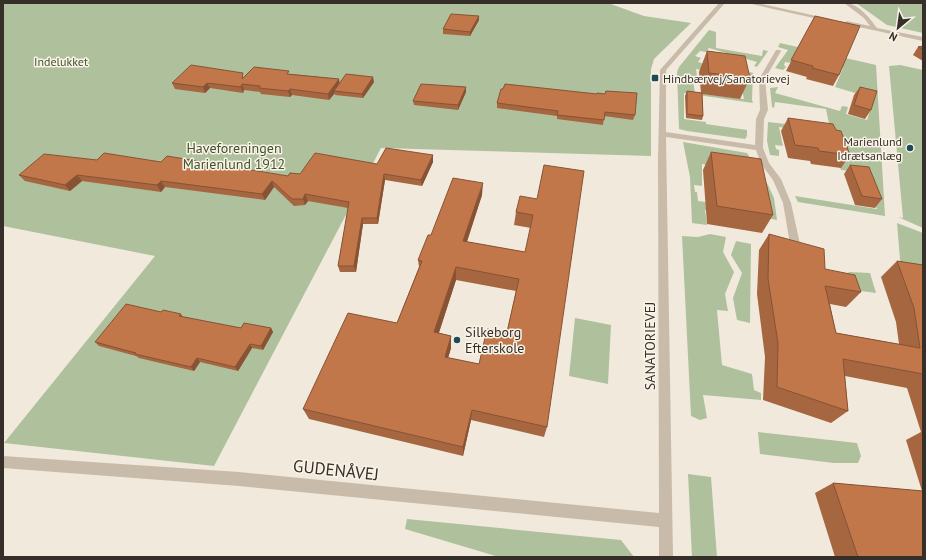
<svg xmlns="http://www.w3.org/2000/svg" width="926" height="560" font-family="'PT Sans',sans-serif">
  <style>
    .green { fill: #afc09d; fill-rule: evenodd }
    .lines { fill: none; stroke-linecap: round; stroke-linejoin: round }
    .minor { fill: #c9bba9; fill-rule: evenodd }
    .wall { fill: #a66640; fill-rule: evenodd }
    .shaded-wall { fill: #875334 }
    .building { fill: #c1774a; stroke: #875334; fill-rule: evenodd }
    .poi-dot { fill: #1f4b56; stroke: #f9f3e8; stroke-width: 1.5 }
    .labels { text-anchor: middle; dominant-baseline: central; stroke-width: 3; stroke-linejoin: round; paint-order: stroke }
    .far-park-label { font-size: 12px; fill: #40532d; stroke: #f9f3e8 }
    .far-poi-label { font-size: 12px; fill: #362e28; stroke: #f9f3e8; text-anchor: start }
    .park-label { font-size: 14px; fill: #40532d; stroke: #f9f3e8 }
    .poi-label { font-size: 14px; fill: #362e28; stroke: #f9f3e8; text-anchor: start }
    .street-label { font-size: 14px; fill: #362e28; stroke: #f9f3e8 }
    .near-street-label { font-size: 17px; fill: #362e28; stroke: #f9f3e8 }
  </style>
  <rect width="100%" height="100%" fill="#f1eadc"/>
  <path class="green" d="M3,3H608L644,16L691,23L654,59L651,69V156L381,148L214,466L4,443L155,256L3,226Z
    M856,3H923V33L887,25Z
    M709,30L716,32V48L762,56L763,50L768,51L757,67L754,66L757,62L709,48L706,52L700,51L695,56L701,58L698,62L747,76L750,72L753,73L752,100L753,103L684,93V119L706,122V124L747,130V136L745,139L687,131L679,129L677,72L679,67ZM696,69L739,76L744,99L695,93L693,82L698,83Z
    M780,43L876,65L885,216L798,202L795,196L877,209L862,172L841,170L829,138L801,130L779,127L783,146L775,145L776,149L779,150V156L770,155L767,141L768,122L830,129L826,109L775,102L774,108L772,107L770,88L778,87L775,93L840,111L842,106L848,107L846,114L867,120L873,102L872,98L835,87L843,68L815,60L792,63L785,62L784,65L786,67L783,70L775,68L788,50L778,47Z
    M900,65L923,70V228L898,217L903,218L889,66Z
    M683,142L747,153L768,185L774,198L777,220L755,216L716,167L702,164V186L694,185L695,192H697L698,201L726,205L730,214L705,210L707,225L692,223L690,177Z
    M897,223L923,233V275L901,271Z
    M710,234L726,237L723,252L734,272L725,294L728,311L717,310L722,365L752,374L754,390L761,393V400L703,395L707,418L700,420L691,416L682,236L698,237Z
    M736,241L751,244L750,323L737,320L733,298L742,273L731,255Z
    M850,272L870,273L876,293L854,290L847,273Z
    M575,318L611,325L608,384L569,376Z
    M758,432L857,443L861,456L858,463H834L760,454Z
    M688,474L711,477L717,557H692Z
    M407,519L621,540L634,557H499L405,529Z"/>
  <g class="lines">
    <path class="minor" d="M719,3H725L666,70V132L755,145L756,119L760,110L759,79L776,50H780L781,51L765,79L768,110L764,119L763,148L769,163L781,179L791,203L800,244L795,247L790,244L783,203L773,180L761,164L756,150L666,137L673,557H659V527L239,486L3,468V456L239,472L659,513L658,158L660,70Z
      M747,3H758L830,19L827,21Z
      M844,3C858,3 869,17 877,28L923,37V41L845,24L844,23L847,21L870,26L864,18Z"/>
  </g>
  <path class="wall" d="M815,16L839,75L833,86L806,79L807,77L786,71Z
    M479,20L470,36L443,34V29Z
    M923,46V61L913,55L918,47Z
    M707,51L750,78L740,99L702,94L703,116L702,120L686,118L685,96L687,91L701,93L699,72Z
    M290,74L339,79V83L374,82L363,98L335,95V93L329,100L292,95L290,97L261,94L260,92L244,90L243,93L210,88L205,93L175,89L172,83Z
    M860,87L871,110L865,119L848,114L854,95Z
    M606,91L635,115L633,120L604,116L603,125L557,119V116L497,108V103L605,94Z
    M466,92L458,110L414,105L413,101Z
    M788,118L836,130L850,155L841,168L811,164L810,161L788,158L781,131Z
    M711,152L773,215L762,233L707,224L703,170Z
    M433,155V162L422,186L385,180L378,224H363L356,272H340L338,266L348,208L308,201L305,205L294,206L274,187L265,200L165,187L161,192L82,181L70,191L25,181L19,175L97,160L161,162L288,176L377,164Z
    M850,165L882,199L875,208L855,205L844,174Z
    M482,195L467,242L525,252L531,228L514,225L516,212L537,199L547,427L544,437L471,420L463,456L309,419L303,409L397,323L419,267L418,260L431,235ZM456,280L516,291L507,332L479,364L448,358L451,348V336L439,333Z
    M769,234L861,292L846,307L830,304L836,333L899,344L896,322L881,277L897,261L923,265V557H835L815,493L833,483L922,491L906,440L921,432L907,388L845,376L848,411L831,423L763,400L765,357L757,294L759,250Z
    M161,312L181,314L183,317L241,328H271L273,332L263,350L252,348L238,371L200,362L194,371L139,358L136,356L99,346L95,342Z"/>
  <path class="shaded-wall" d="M479,16V20L470,36V32Z
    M373,77L374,82L363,98L362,94Z
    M339,79L340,85L334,91L335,93L329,100L328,94Z
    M207,83L210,88L205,93L203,87Z
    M242,84L244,90L243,93L241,87Z
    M466,87V92L458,110V105Z
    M290,89L292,95L290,97L288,91Z
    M433,155V162L422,186L421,180Z
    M384,174L385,180L378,224L377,218Z
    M77,175L82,181L70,191L65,185Z
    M161,181L165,187L161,192L157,185Z
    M272,181L274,187L265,200L262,194Z
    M483,183L482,195L463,253V241Z
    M305,194L308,201L305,205L303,199Z
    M362,218L363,224L356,272L354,266Z
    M456,267V280L435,344L434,332Z
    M271,328L273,332L263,350L261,346Z
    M451,336V348L445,368V357Z
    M250,344L252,348L238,371L235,367Z
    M197,358L200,362L194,371L191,367Z
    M472,410L471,420L463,456V447Z"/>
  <path class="building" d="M451,14L479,16L470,32L443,29Z
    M815,16L860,26L839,75L812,68L813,66L791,60Z
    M923,46V49L918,47Z
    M707,51L745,56L750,78L709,73Z
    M191,65L243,73L242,79L254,67L289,71L287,74L339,79L328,94L290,89L288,91L259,88L260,86L242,84L241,87L207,83L203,87L172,83Z
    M346,74L373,77L362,94L334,91Z
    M421,84L466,87L458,105L413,101Z
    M505,84L597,94V93L605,94L606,91L637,93L635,115L605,112L604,120L557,115L558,111L497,103L501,89H503Z
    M860,87L877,91L871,110L854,105Z
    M687,91L702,93L703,116L687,114Z
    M788,118L833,124L836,130L841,131L850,155L819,151L818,148L795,145Z
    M386,148L433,155L421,180L384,174L377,218H362L354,266H338L349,202L305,194L303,199H292L272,181L262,194L161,181L157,185L77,175L65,185L19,175L44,154L97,160L104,153L161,162L167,156L288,176L290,173L300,174L315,153L377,164Z
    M711,152L761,159L773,215L717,206Z
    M544,165L584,171L547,427L472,410L463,447L303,409L348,313L397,323L422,261L418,260L428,235H431L453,178L483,183L463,241L525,252L533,215L516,212L520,196L537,199ZM456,267L519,279L507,332L487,329L479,364L445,357L451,336L434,332Z
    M850,165L869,167L882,199L862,196Z
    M769,234L824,249L825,269L855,275L861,292L825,286L836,333L920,348L914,308L897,261L923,265V374L843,359L848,411L777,387L778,343L768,279Z
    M126,304L161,312L163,310L181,314L179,316L241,328L244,323L271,328L261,346L250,344L235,367L197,358L191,367L135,354L136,353L95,342Z
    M833,483L923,491V557H858Z"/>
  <g class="poi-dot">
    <rect x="651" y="74" width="8" height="8" rx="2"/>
    <circle cx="910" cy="148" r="4"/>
    <circle cx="457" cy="340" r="4"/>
  </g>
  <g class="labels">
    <g class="far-park-label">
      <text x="61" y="61">Indelukket</text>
    </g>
    <g class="far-poi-label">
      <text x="663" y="78">Hindbærvej/Sanatorievej</text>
      <text x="902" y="141" text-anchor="end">Marienlund<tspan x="902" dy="14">Idrætsanlæg</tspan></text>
    </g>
    <g class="park-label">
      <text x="234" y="148">Haveforeningen<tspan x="234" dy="16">Marienlund 1912</tspan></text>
    </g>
    <g class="poi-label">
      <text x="465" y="332">Silkeborg<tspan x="465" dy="16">Efterskole</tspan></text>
    </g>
    <g class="street-label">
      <text transform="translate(650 346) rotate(-90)">SANATORIEVEJ</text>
    </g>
    <g class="near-street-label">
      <text transform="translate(336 470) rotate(6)">GUDENÅVEJ</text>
    </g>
  </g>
  <rect width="926" height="560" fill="none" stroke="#362e28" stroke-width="8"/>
  <g transform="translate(898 28) rotate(209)" stroke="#f9f3e8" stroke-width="3" paint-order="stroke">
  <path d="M0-3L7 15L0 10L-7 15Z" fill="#362e28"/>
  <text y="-6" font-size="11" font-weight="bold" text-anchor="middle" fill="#362e28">N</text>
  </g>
</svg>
